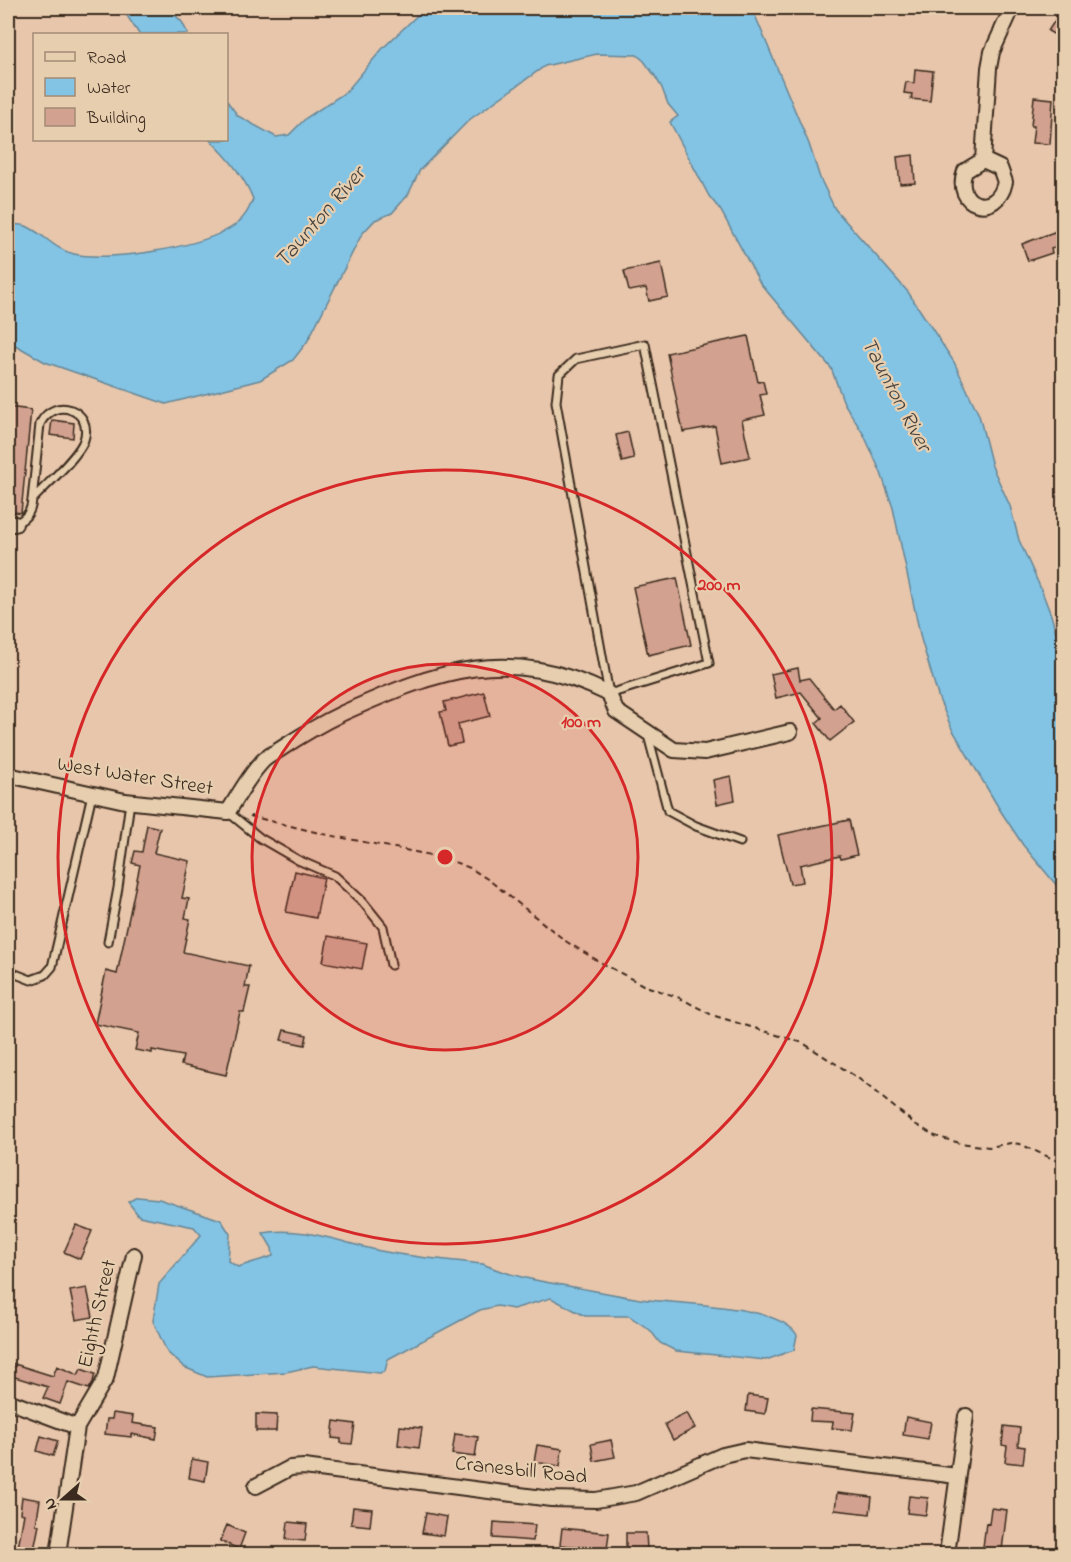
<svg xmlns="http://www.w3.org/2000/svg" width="1071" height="1562" font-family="'Indie Flower',sans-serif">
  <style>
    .water { fill: #83c3e4; stroke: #668695; stroke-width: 1.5 }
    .building { fill: #d2a18f; stroke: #3b2a1e; stroke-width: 1.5 }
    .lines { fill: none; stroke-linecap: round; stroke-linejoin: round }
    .lane-casing { stroke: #3b2a1e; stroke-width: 11 }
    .street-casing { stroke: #3b2a1e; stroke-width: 18 }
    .path { stroke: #3b2a1e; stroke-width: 2; stroke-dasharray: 6 4.5; stroke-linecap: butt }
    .lane { stroke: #e6ceaf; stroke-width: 7 }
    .street { stroke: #e6ceaf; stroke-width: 14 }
    .ring { fill: none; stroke: #d62828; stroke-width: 3 }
    .labels { text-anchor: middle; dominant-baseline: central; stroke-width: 4.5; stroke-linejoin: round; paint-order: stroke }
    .street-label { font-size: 21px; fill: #3b2a1e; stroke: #e6ceaf }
    .water-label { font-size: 22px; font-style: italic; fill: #46413c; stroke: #e6ceaf }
    .centre { fill: #d62828; stroke: #e6ceaf; stroke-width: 3 }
    .ring-label { font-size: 18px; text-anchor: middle; font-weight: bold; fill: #d62828; stroke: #e6ceaf; stroke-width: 4.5; stroke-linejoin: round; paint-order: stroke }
  </style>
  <rect width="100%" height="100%" fill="#e8c6ab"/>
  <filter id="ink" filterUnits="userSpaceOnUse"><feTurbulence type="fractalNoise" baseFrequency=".0167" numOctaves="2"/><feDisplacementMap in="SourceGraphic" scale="12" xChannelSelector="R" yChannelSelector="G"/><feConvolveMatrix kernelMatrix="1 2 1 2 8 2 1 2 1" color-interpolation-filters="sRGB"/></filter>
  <g filter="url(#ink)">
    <path class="water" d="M122,8H168L182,22L188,34H139Z
      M425,8H752L809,144L820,178L835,209L908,292L954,362L979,415L992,466L1010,506L1019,540L1041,589L1051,615L1064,661L1063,893L1023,845L1000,810L952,729L939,699L921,639L893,508L881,473L864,435L844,403L831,368L760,283L721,211L709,196L670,122L678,116L668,104L662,88L655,76L644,61L637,55L597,54L545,66L469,120L420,170L408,195L392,213L375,220L362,234L307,342L293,360L260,380L166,404L45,362L17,346L8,343V224C13,225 20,224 26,226C43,233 55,250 74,254C111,262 204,247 235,225C245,218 249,209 253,199C244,176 228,157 210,140H226L227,101L238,116L276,137L289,135L306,118L346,92L383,48Z
      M137,1197L159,1199L221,1220L230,1234L228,1261L238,1267L273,1256L272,1248L263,1233C303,1225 347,1245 386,1252C418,1258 451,1260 483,1264C509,1276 539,1281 568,1286C592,1290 616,1295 640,1299C674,1304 780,1304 797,1335L794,1350L766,1360L676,1351L660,1343L650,1330L629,1316H585L551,1298L513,1309L497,1306L480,1310L388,1359L385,1371L380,1373L313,1366L286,1372L207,1377L184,1367L167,1352L153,1321L159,1284L201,1235L194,1227L139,1216L128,1202Z"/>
    <path class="building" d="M1063,8H1064V40L1048,31Z
      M915,69L933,71L930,101L911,99L912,94L904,93L906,82L914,83Z
      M1034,97L1053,99L1050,144L1032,143L1034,126H1031Z
      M913,155L915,183L900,184L897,157Z
      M1064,222V244L1051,249L1052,253L1028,261L1022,244L1054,232Z
      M661,263L668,297L649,301L646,288L629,291L624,271Z
      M748,336L758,382L763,381L766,394L760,395L765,415L742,420L750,457L722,463L715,426L683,432L667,353Z
      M8,407L31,410L21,513L8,511Z
      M52,420L74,423L73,438L50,435Z
      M628,432L634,459L622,462L616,435Z
      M677,578L691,645L648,655L633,587Z
      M798,668L800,680L809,678L834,709L840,704L854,722L830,741L816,723L822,718L801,692L776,698L771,674Z
      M484,692L490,716L458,724L462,743L448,746L440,712L446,711L444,702Z
      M731,776L735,800L717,804L713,780Z
      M849,820L857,855L841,859L840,856L800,865L803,882L790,884L778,835Z
      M147,825L160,828L154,853L190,861L182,898L189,899L185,918L190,919L183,952L249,966L245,987H250L244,1012H240L226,1075L181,1065L183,1056L152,1050V1053L135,1050L139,1033L95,1024L106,971L117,974L140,865L132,863L135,851L142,852Z
      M295,871L324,878L316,918L286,912Z
      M328,936L367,943L362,969L323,962Z
      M284,1030L307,1035L305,1045L281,1040Z
      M76,1225L92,1231L80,1259L64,1252Z
      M87,1288L93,1317L76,1320L70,1291Z
      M8,1362L53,1376L57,1366L78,1375L81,1369L95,1374L93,1382L89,1389L68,1382L60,1404L43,1398L48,1387L8,1375Z
      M748,1395L768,1398L765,1414L746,1411Z
      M811,1409L855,1413L852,1430L832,1428L833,1422L810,1421Z
      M113,1413L133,1416L132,1423L158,1427L156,1439L131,1434V1437L105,1434L107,1419H112Z
      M687,1413L695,1428L673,1440L665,1424Z
      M256,1414L277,1415L276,1431H256Z
      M906,1417L931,1422L928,1439L903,1435Z
      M334,1421L355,1424L352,1444L341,1443V1439L332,1438Z
      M400,1426L422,1428L419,1448L398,1445Z
      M1004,1426L1020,1428L1018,1446L1025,1447L1023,1464L1005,1462L1007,1446L1002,1445Z
      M455,1434L478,1437L475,1457L452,1454Z
      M41,1436L58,1441L53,1456L37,1451Z
      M611,1440L615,1457L594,1461L591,1444Z
      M537,1445L562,1449L560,1466L534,1462Z
      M192,1459L208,1462L205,1481L189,1478Z
      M837,1493L872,1497L870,1514L835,1510Z
      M909,1496L928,1498L926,1515L907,1513Z
      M22,1497L40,1500L36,1525H39L34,1550L18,1548L24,1514L20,1513Z
      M353,1507L372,1509L370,1526L351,1524Z
      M991,1508L1007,1510L1002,1550L983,1547L986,1523L989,1524Z
      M426,1513L447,1517L444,1536L422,1533Z
      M288,1522L307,1524L305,1541L286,1539Z
      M494,1522L535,1525L533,1541L493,1538Z
      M227,1525L245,1533L239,1549L220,1541Z
      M562,1528L609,1533L607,1549L560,1545Z
      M626,1533H646L647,1549L626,1550Z"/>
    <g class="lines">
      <g class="lane-casing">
        <path id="lane" d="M645,344L709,663L609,694L556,402L559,375L576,359Z
          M15,524C26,518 31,513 32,500L40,424C54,395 94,410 84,440C79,456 45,486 32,500
          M648,735L668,811L696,826L740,842
          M228,812L260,838L298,860L335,876L363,902L383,927L391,965
          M108,942L118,888L130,802
          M8,971L31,980L45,975L52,967L92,794"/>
      </g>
      <g class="street-casing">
        <path id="street" d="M983,160L989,68L992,52L1012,8
          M983,160L1000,168L1005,182C997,220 952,206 965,171Z
          M8,524H15
          M8,775L125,801L228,812C238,796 248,777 261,763C265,757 273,754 279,750C300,736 320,724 343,713C438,670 509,644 609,694L616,711L674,750L705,752L790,732
          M8,1401L77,1427
          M256,1486L290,1468L304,1467L551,1499L596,1500L636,1493L723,1455L745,1450L957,1476
          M58,1554L77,1427L106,1378L134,1255
          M947,1554L966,1416"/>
      </g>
      <path class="path" d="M250,816L323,834L441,857L470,868L489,880L567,942L600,962L643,985L680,998L712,1015L803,1043L858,1078L915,1124L935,1136L960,1143L989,1147L1011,1143L1020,1144L1064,1164"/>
      <use href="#lane" class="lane"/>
      <use href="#street" class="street"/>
    </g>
  </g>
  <circle cx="445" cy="857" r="193" fill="#d62828" fill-opacity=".12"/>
  <g class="ring">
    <circle cx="445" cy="857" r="193"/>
    <circle cx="445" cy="857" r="387"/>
  </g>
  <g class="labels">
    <g class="street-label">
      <text transform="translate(135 777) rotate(9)">West Water Street</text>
      <text transform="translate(98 1314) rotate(-77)">Eighth Street</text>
      <text transform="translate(521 1471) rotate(6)">Cranesbill Road</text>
    </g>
    <g class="water-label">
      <text transform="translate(321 218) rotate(-49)">Taunton River</text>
      <text transform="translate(895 395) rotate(62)">Taunton River</text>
    </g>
  </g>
  <circle cx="445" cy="857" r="9" class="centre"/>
  <g class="ring-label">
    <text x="719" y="590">200 m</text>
    <text x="581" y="727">100 m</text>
  </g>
  <rect width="1071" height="1562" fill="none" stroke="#e6ceaf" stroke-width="30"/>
  <rect x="15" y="15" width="1041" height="1532" fill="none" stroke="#3b2a1e" stroke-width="2" filter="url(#ink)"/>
  <rect x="33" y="33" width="195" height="108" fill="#e6ceaf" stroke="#a28c75" stroke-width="1.5"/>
  <rect x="45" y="52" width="30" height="9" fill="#e6ceaf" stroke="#a28c75" stroke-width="1.5"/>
  <text x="87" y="63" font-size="18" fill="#3b2a1e">Road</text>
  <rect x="45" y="78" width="30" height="18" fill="#83c3e4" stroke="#a28c75" stroke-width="1.5"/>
  <text x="87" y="93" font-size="18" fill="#3b2a1e">Water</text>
  <rect x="45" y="108" width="30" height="18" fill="#d2a18f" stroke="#a28c75" stroke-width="1.5"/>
  <text x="87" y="123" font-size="18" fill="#3b2a1e">Building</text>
  <g transform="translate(63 1499) rotate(249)" stroke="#e6ceaf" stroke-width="4.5" paint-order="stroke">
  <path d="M0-4.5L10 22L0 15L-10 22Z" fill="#3b2a1e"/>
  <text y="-9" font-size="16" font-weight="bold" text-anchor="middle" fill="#3b2a1e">N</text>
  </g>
</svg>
